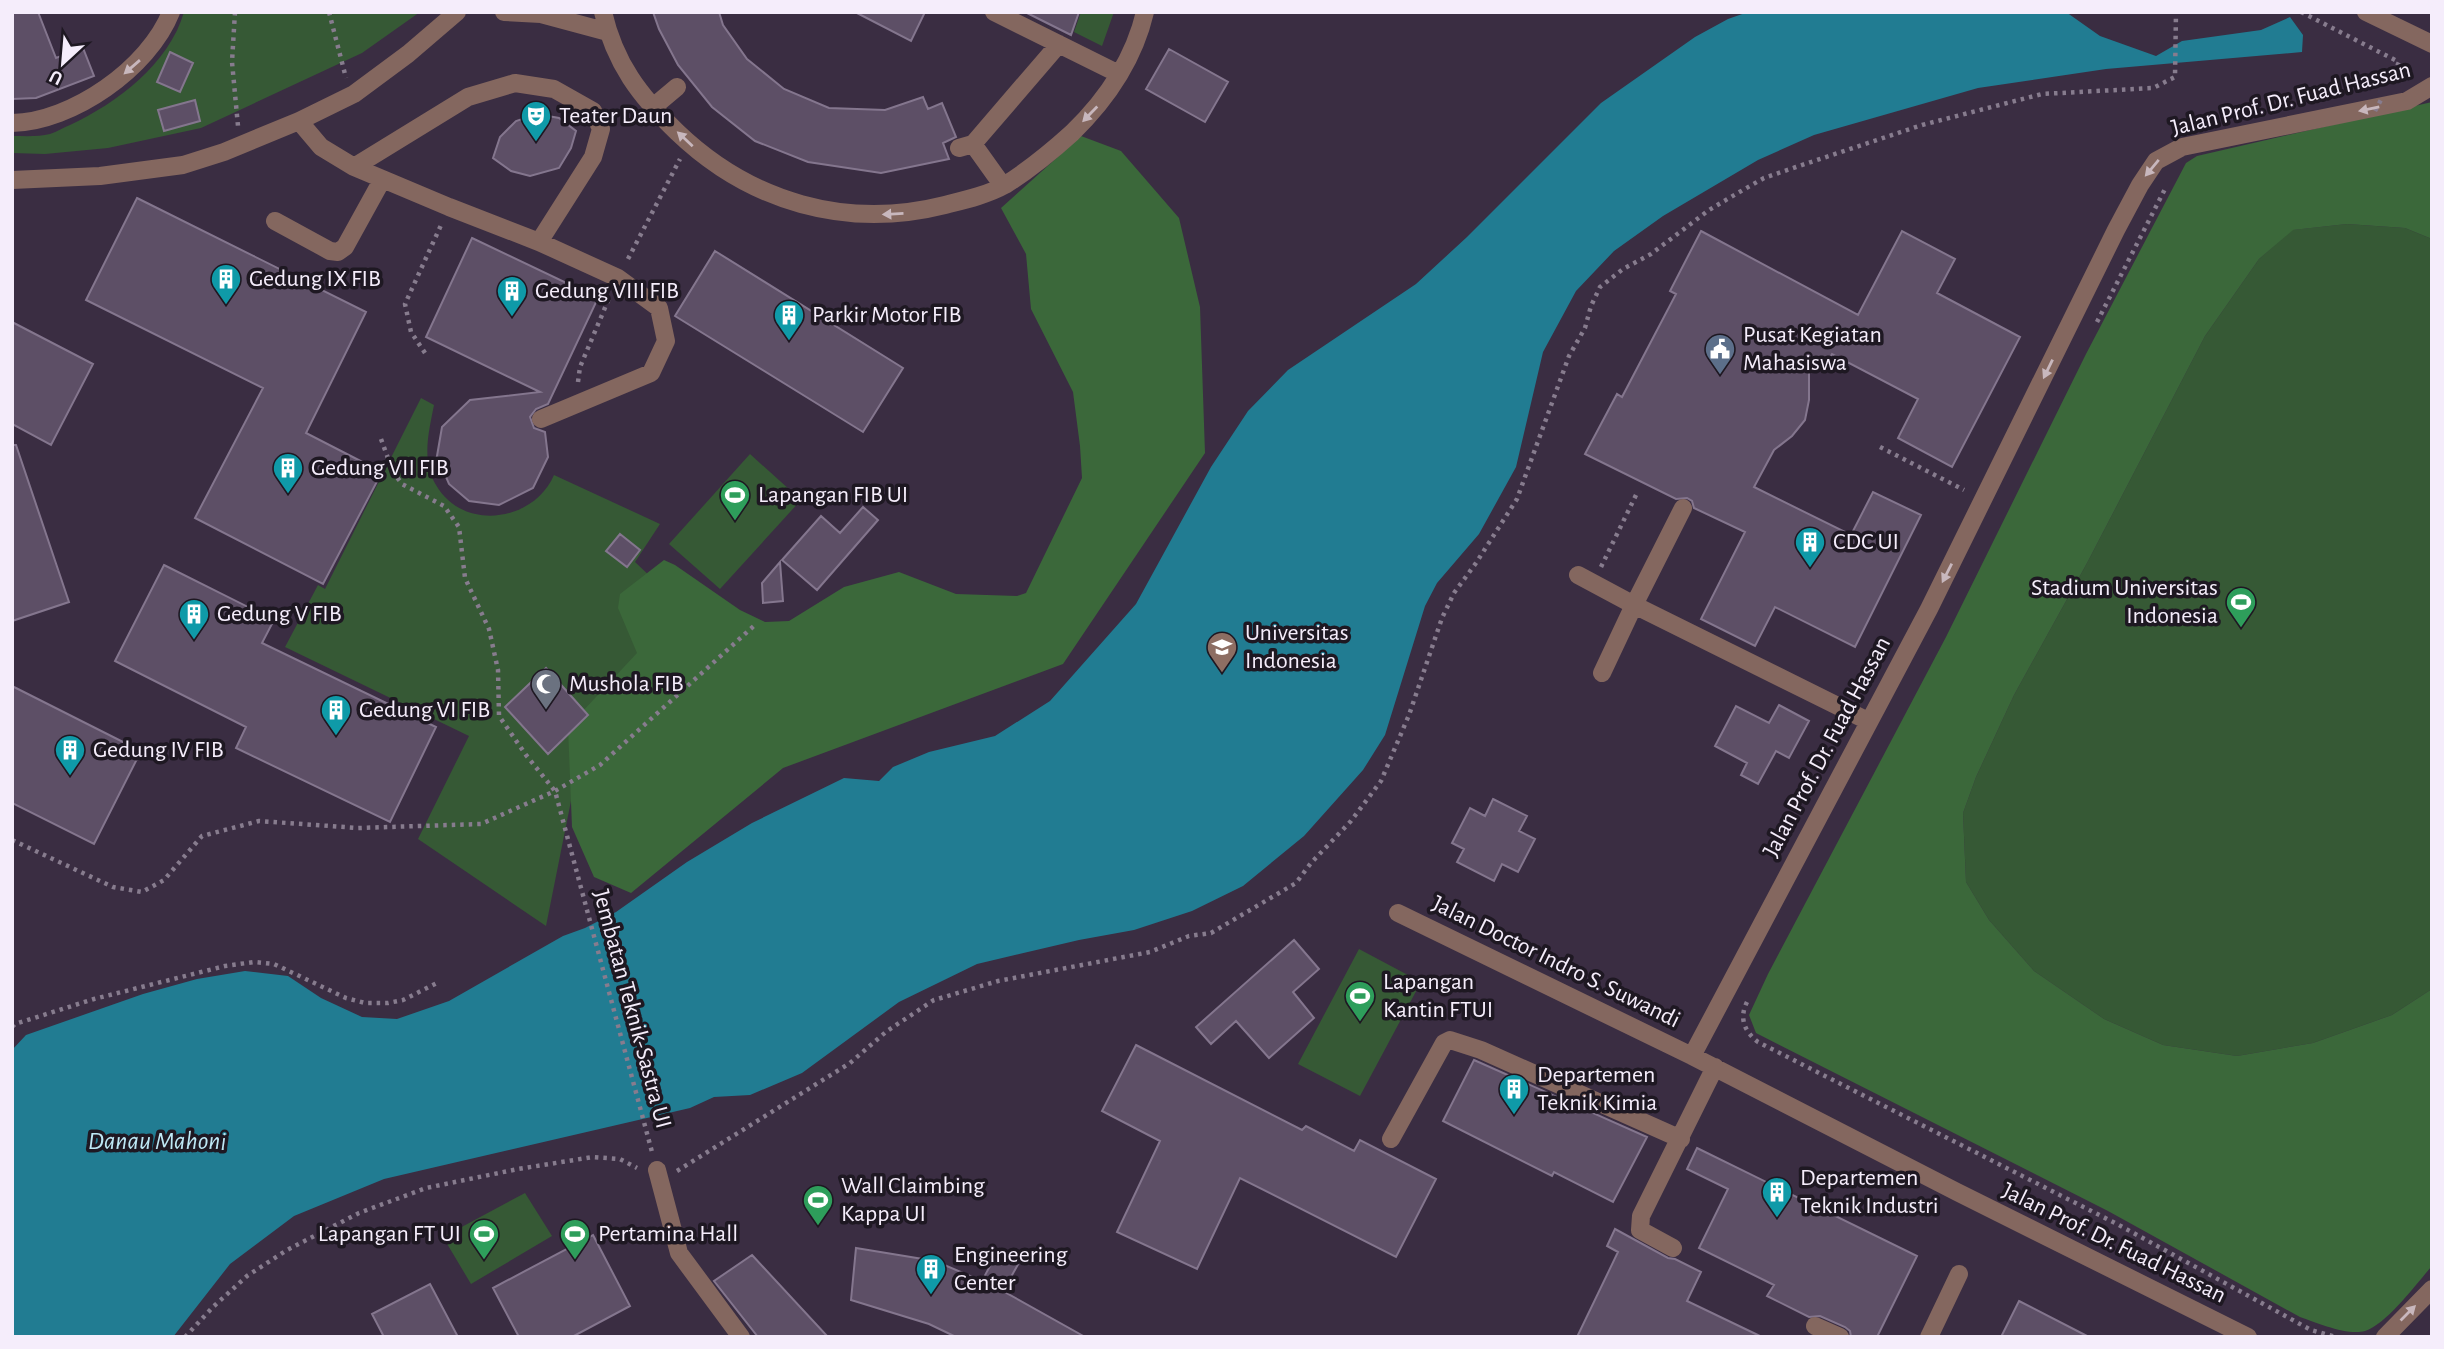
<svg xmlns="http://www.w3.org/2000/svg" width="2444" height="1349" font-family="'Alegreya Sans',sans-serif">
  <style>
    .green { fill: #365935; fill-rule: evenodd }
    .forest { fill: #3b683a }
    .water { fill: #217c92 }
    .building { fill: #5d4f66; stroke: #84768e; stroke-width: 2 }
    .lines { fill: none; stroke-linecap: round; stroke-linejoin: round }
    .path { stroke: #877c8e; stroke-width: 4.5; stroke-dasharray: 3.5 5; stroke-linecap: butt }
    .minor { stroke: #84675f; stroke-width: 18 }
    .path-bridge { stroke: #877c8e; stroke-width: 4.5; stroke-dasharray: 3.5 5; stroke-linecap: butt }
    .oneway { fill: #c8b7bd }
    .labels { text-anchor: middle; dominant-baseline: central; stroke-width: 7; stroke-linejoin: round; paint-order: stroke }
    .street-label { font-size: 24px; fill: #f5edfb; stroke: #1e1822 }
    .poi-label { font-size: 24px; fill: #f5edfb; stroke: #1e1822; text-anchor: start }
    .water-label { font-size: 26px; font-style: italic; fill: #bee8f5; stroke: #1e1822 }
  </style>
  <rect width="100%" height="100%" fill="#3a2d42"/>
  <path class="green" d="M184,12H420L362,53L201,128L108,148L45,154L12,153V136C24,136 39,137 50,134C57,132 64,127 70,125C117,103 169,64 184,12Z
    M1081,12H1114L1102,46L1074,32Z
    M2347,224L2405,228L2432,239V989L2392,1015L2313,1043L2237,1056L2163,1045L2104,1019L2034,971L1989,920L1966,882L1963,813L1976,777L2014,695L2087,563L2205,336L2259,259L2292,230Z
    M421,398L434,405C429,431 421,460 436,485C463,532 534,522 554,475L660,524L635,562L711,634L588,716L546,926L418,839L469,736L285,647L318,585L325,589ZM546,668L588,715L548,754L505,707Z
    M750,454L801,500L720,589L669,544Z
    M1359,949L1421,982L1360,1096L1298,1064Z
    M525,1193L552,1236L471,1284L443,1237Z"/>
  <path class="forest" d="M2432,102V239L2405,228L2347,224L2293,230L2259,259L2205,336L2087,563L2014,695L1976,777L1963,813L1966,882L1989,920L2034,971L2104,1019L2163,1045L2237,1056L2313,1043L2392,1015L2432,989L2430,1202L2432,1266C2416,1284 2387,1324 2365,1331C2348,1336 2317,1323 2300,1317L2108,1211L1756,1033L1749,1015L1768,974L1946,637L2086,354L2186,163L2197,156Z
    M1081,136L1121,151L1179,218L1200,307L1205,453L1063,664L783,768L631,893L594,877L572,827L568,727L637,653L618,608L620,594L664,560L675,565L740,610L765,622L789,621L844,587L899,572L956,594L1017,596L1026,593L1082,478L1080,446L1073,392L1031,309L1026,254L1001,208Z"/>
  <path class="water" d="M1748,12H2066L2100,36L2156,56L2182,41L2261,30L2290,17L2303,35L2302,52L2106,69L1978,88L1814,135L1758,160L1663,216L1614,251L1576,291L1543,352L1516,467L1479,534L1437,583L1425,606L1385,735L1363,770L1304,836L1243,886L1192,911L1134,930L1079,940L977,964L899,1002L802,1073L750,1095L714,1097L690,1108L384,1179L294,1216L230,1264L173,1337H12V1050L26,1035L143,994L197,979L245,971L288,976L321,998L362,1017L397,1019L449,1001L563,936L585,928L616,912L687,862L752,823L844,778L879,781L893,767L929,752L995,736L1050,701L1136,604L1211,467L1248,411L1288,370L1416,284L1467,237L1601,103L1695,37L1728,19Z"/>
  <path class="building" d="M12,12H38L56,58L83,48L94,76L36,98L12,99Z
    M653,12H719L723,25L747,59L784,89L829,108L885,110L923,97L928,109L942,103L956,137L943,143L949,159L881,173L808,162L755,141L712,107L678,65L659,29Z
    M855,12H925L911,41Z
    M1025,12H1079L1071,35Z
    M1169,49L1228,82L1205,122L1146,89Z
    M170,52L193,63L180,92L157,82Z
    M195,100L200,121L164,131L158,110Z
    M537,114L559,118L576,131L571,148L559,168L530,176L511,171L493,158L500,137L516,121Z
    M137,198L366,312L306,433L382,472L323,584L195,518L263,388L86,300Z
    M1701,231L1858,315L1902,231L1955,259L1937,293L2020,337L1952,467L1898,438L1918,399L1832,354L1824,367L1809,360V400L1805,420L1792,436L1774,450L1754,487L1851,535L1873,492L1921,515L1855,647L1775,607L1755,646L1701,619L1745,532L1694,508L1692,501L1687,498L1676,499L1585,454L1617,394L1622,397L1676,294L1670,291Z
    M472,238L598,298L548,404L536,409L530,417L534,428L545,432L548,457L533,488L499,505L469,501L449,484L437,456L442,427L470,400L540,392L426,337Z
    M715,251L903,368L863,432L675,316Z
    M12,322L93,364L51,445L12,424Z
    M12,445H16L69,602L12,621Z
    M863,507L878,520L817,590L782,560L821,516L840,533Z
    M620,534L640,550L627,567L606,551Z
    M780,562L783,601L763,603L762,583Z
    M164,565L274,620L262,643L436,727L390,822L236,748L246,727L115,661Z
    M546,668L588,715L548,754L505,707Z
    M12,686L141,751L94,844L12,803Z
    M1779,705L1809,721L1789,758L1776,751L1758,784L1741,775L1747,763L1715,746L1736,706L1769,723Z
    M1493,799L1527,816L1519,831L1535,839L1518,872L1502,864L1494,881L1457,862L1464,849L1452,843L1470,808L1485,816Z
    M1294,940L1319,969L1293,992L1314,1018L1269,1058L1236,1021L1211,1044L1196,1027Z
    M1136,1045L1302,1130L1306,1126L1354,1151L1360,1140L1436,1179L1396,1257L1240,1178L1197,1269L1117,1232L1160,1141L1102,1111Z
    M1474,1060L1647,1137L1613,1202L1554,1172L1552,1176L1443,1121Z
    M1697,1148L1917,1256L1877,1337H1851L1850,1331L1845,1327L1820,1316L1809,1317L1767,1296L1774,1285L1699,1248L1728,1189L1687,1169Z
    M1615,1229L1668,1258L1675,1259L1701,1272L1687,1301L1762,1337H1577L1618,1252L1607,1246Z
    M593,1235L630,1306L572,1337H519L493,1288Z
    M856,1248L935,1261L982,1281L999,1249L1020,1261L1003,1291L1085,1337H956L929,1324L851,1300Z
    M752,1255L828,1337H758L714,1281Z
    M430,1284L458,1337H384L372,1314Z
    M2019,1301L2089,1337H2001Z"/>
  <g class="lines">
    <path class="path" d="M235,12L232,62L238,126
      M329,12L346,78
      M2301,12L2399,62L2388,85
      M628,259L680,159
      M2097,322L2165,189
      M425,353L411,332L405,304L442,223
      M578,382L580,367L610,296
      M381,439L393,472L402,484L444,506L459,527L465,578L489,629L498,670L499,716L526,755L555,791L652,1152
      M1880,447L1964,490
      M1601,567L1637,493
      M12,840L113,887L142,892L164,880L202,836L259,821L358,828L481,824L555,791L600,765L756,624
      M1747,1002C1739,1018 1744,1031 1758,1042L2117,1224L2311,1330L2336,1337
      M12,1027L15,1024L94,999L225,966L254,962L274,964L346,998L365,1003H388L403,1000L439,982
      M677,1171L850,1063L887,1031L934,1000L998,981L1150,952L1189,936L1211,933L1296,883L1311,863L1351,821L1381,781L1409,715L1442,618L1454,593L1476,563L1517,499L1569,356L1585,328L1591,306L1600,287L1623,269L1651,254L1709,210L1736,194L1764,178L1796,167L1922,125L2042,94L2153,88L2175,77L2176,12
      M185,1337L213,1307L247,1276L287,1250L359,1213L426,1188L518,1169L593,1157L620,1159L637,1168"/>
    <path class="minor" d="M504,12L541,14L608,32
      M603,12C615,64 640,96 677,132C750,202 846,230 945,205C965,200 987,195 1005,185C1029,170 1051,152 1072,133C1106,100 1134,59 1145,12
      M994,12L1119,74
      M2366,12L2432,44
      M652,108L677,87
      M299,121L321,147L354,167L449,207L539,242L618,278L659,308L666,341L651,373L541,419
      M12,123C72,122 149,68 171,12
      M973,144L1003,186
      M959,148L973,144L1059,44
      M354,167L468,97L515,83L554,89L593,111L601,129L593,157L539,242
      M12,180L100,176L183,165L224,152L299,121L354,94L408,54L457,12
      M275,221L330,251L338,252L345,247L382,180
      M1578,575L1634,605L1683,508
      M1602,673L1634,605L1868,721
      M1398,913L1692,1056
      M1391,1139L1444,1043L1450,1040L1481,1050L1681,1139
      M657,1170L679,1253L741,1337
      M1673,1248L1640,1230L1641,1216L1715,1067
      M1815,1326L1840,1337
      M1929,1337L1959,1274
      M2248,1337L1957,1192L1692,1056L1929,609L2116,230L2140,185L2156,161L2182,147L2407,101L2432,86
      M2385,1337L2432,1289"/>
    <path class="path-bridge" d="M2375,111L2382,98"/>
  </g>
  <defs><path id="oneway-solid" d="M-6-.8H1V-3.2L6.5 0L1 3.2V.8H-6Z" transform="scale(1.75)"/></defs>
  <g class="oneway">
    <use href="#oneway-solid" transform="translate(132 67) rotate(139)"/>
    <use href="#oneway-solid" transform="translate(2369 109) rotate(168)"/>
    <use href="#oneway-solid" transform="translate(1090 114) rotate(134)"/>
    <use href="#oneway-solid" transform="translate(685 139) rotate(-137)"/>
    <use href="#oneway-solid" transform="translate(2152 168) rotate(130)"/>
    <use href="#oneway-solid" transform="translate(893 214) rotate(177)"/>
    <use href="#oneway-solid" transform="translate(2048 369) rotate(116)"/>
    <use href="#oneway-solid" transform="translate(1947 573) rotate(117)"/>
    <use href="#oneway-solid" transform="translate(2408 1313) rotate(-45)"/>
  </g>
  <defs>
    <g id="theatre-pin" transform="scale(1.575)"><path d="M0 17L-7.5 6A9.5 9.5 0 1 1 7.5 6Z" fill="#0f9aa8" stroke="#1e1822"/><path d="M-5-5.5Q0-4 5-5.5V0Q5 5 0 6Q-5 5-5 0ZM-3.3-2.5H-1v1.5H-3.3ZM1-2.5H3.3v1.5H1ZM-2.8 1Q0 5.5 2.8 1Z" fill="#fff"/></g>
    <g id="building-pin" transform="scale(1.575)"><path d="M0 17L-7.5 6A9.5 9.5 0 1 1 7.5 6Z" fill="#0f9aa8" stroke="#1e1822"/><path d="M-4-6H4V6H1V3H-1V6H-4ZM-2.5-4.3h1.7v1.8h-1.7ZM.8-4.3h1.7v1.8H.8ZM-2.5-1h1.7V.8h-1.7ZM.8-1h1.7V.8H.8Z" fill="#fff"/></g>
    <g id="civic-pin" transform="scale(1.575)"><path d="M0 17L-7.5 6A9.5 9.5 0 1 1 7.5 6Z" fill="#5c6f8a" stroke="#1e1822"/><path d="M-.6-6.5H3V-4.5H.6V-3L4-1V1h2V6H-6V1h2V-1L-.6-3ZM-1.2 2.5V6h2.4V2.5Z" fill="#fff"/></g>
    <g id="stadium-pin" transform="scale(1.575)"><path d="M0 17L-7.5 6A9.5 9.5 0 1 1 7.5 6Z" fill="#2e9e5b" stroke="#1e1822"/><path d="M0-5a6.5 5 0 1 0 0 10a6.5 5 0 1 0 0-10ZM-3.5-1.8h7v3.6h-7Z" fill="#fff"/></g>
    <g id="university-pin" transform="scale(1.575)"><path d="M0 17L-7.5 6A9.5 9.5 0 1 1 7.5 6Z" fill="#8d6e63" stroke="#1e1822"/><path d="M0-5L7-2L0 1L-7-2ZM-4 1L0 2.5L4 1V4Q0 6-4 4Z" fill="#fff"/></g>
    <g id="mosque-pin" transform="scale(1.575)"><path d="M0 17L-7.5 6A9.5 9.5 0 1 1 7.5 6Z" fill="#6b7280" stroke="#1e1822"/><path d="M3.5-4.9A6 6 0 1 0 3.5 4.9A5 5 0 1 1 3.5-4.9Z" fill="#fff"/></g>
  </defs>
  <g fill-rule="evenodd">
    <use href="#theatre-pin" x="536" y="116"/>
    <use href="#building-pin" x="226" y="279"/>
    <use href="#building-pin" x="512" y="291"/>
    <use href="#building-pin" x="789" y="315"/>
    <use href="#civic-pin" x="1720" y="349"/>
    <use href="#building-pin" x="288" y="468"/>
    <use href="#stadium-pin" x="735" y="495"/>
    <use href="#building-pin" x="1810" y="542"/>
    <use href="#stadium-pin" x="2241" y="602"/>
    <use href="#building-pin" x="194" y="614"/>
    <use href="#university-pin" x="1222" y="647"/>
    <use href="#mosque-pin" x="546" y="684"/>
    <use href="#building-pin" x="336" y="710"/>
    <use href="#building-pin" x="70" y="750"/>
    <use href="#stadium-pin" x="1360" y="996"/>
    <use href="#building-pin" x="1514" y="1089"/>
    <use href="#building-pin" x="1777" y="1192"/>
    <use href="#stadium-pin" x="818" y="1200"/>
    <use href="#stadium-pin" x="484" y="1234"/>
    <use href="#stadium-pin" x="575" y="1234"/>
    <use href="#building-pin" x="931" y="1269"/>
  </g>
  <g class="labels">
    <g class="street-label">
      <text transform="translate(2291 99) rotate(-14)">Jalan Prof. Dr. Fuad Hassan</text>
      <text transform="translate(1827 747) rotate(-62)">Jalan Prof. Dr. Fuad Hassan</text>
      <text transform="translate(1556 962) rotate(26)">Jalan Doctor Indro S. Suwandi</text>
      <text transform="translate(632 1009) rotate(75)">Jembatan Teknik-Sastra UI</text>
      <text transform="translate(2114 1243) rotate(26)">Jalan Prof. Dr. Fuad Hassan</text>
    </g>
    <g class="poi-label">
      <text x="559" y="116">Teater Daun</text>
      <text x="249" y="279">Gedung IX FIB</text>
      <text x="535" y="291">Gedung VIII FIB</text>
      <text x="812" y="315">Parkir Motor FIB</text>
      <text x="1743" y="335">Pusat Kegiatan<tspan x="1743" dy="28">Mahasiswa</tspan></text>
      <text x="311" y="468">Gedung VII FIB</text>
      <text x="758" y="495">Lapangan FIB UI</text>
      <text x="1833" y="542">CDC UI</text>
      <text x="2218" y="588" text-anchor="end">Stadium Universitas<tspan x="2218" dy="28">Indonesia</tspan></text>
      <text x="217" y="614">Gedung V FIB</text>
      <text x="1245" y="633">Universitas<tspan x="1245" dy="28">Indonesia</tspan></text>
      <text x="569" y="684">Mushola FIB</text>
      <text x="359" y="710">Gedung VI FIB</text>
      <text x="93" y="750">Gedung IV FIB</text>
      <text x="1383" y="982">Lapangan<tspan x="1383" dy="28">Kantin FTUI</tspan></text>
      <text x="1537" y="1075">Departemen<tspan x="1537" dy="28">Teknik Kimia</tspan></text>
      <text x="1800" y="1178">Departemen<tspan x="1800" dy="28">Teknik Industri</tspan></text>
      <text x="841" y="1186">Wall Claimbing<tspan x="841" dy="28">Kappa UI</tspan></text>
      <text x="461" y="1234" text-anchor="end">Lapangan FT UI</text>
      <text x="598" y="1234">Pertamina Hall</text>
      <text x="954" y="1255">Engineering<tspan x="954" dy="28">Center</tspan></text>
    </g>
    <g class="water-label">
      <text x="157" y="1141">Danau Mahoni</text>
    </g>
  </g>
  <rect width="2444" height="1349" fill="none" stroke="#f5edfb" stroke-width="28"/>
  <g transform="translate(63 63) rotate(206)" stroke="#1e1822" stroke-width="5" paint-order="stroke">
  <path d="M0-5L12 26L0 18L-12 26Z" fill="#f5edfb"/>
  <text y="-10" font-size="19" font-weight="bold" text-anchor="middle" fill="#f5edfb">U</text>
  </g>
</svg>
